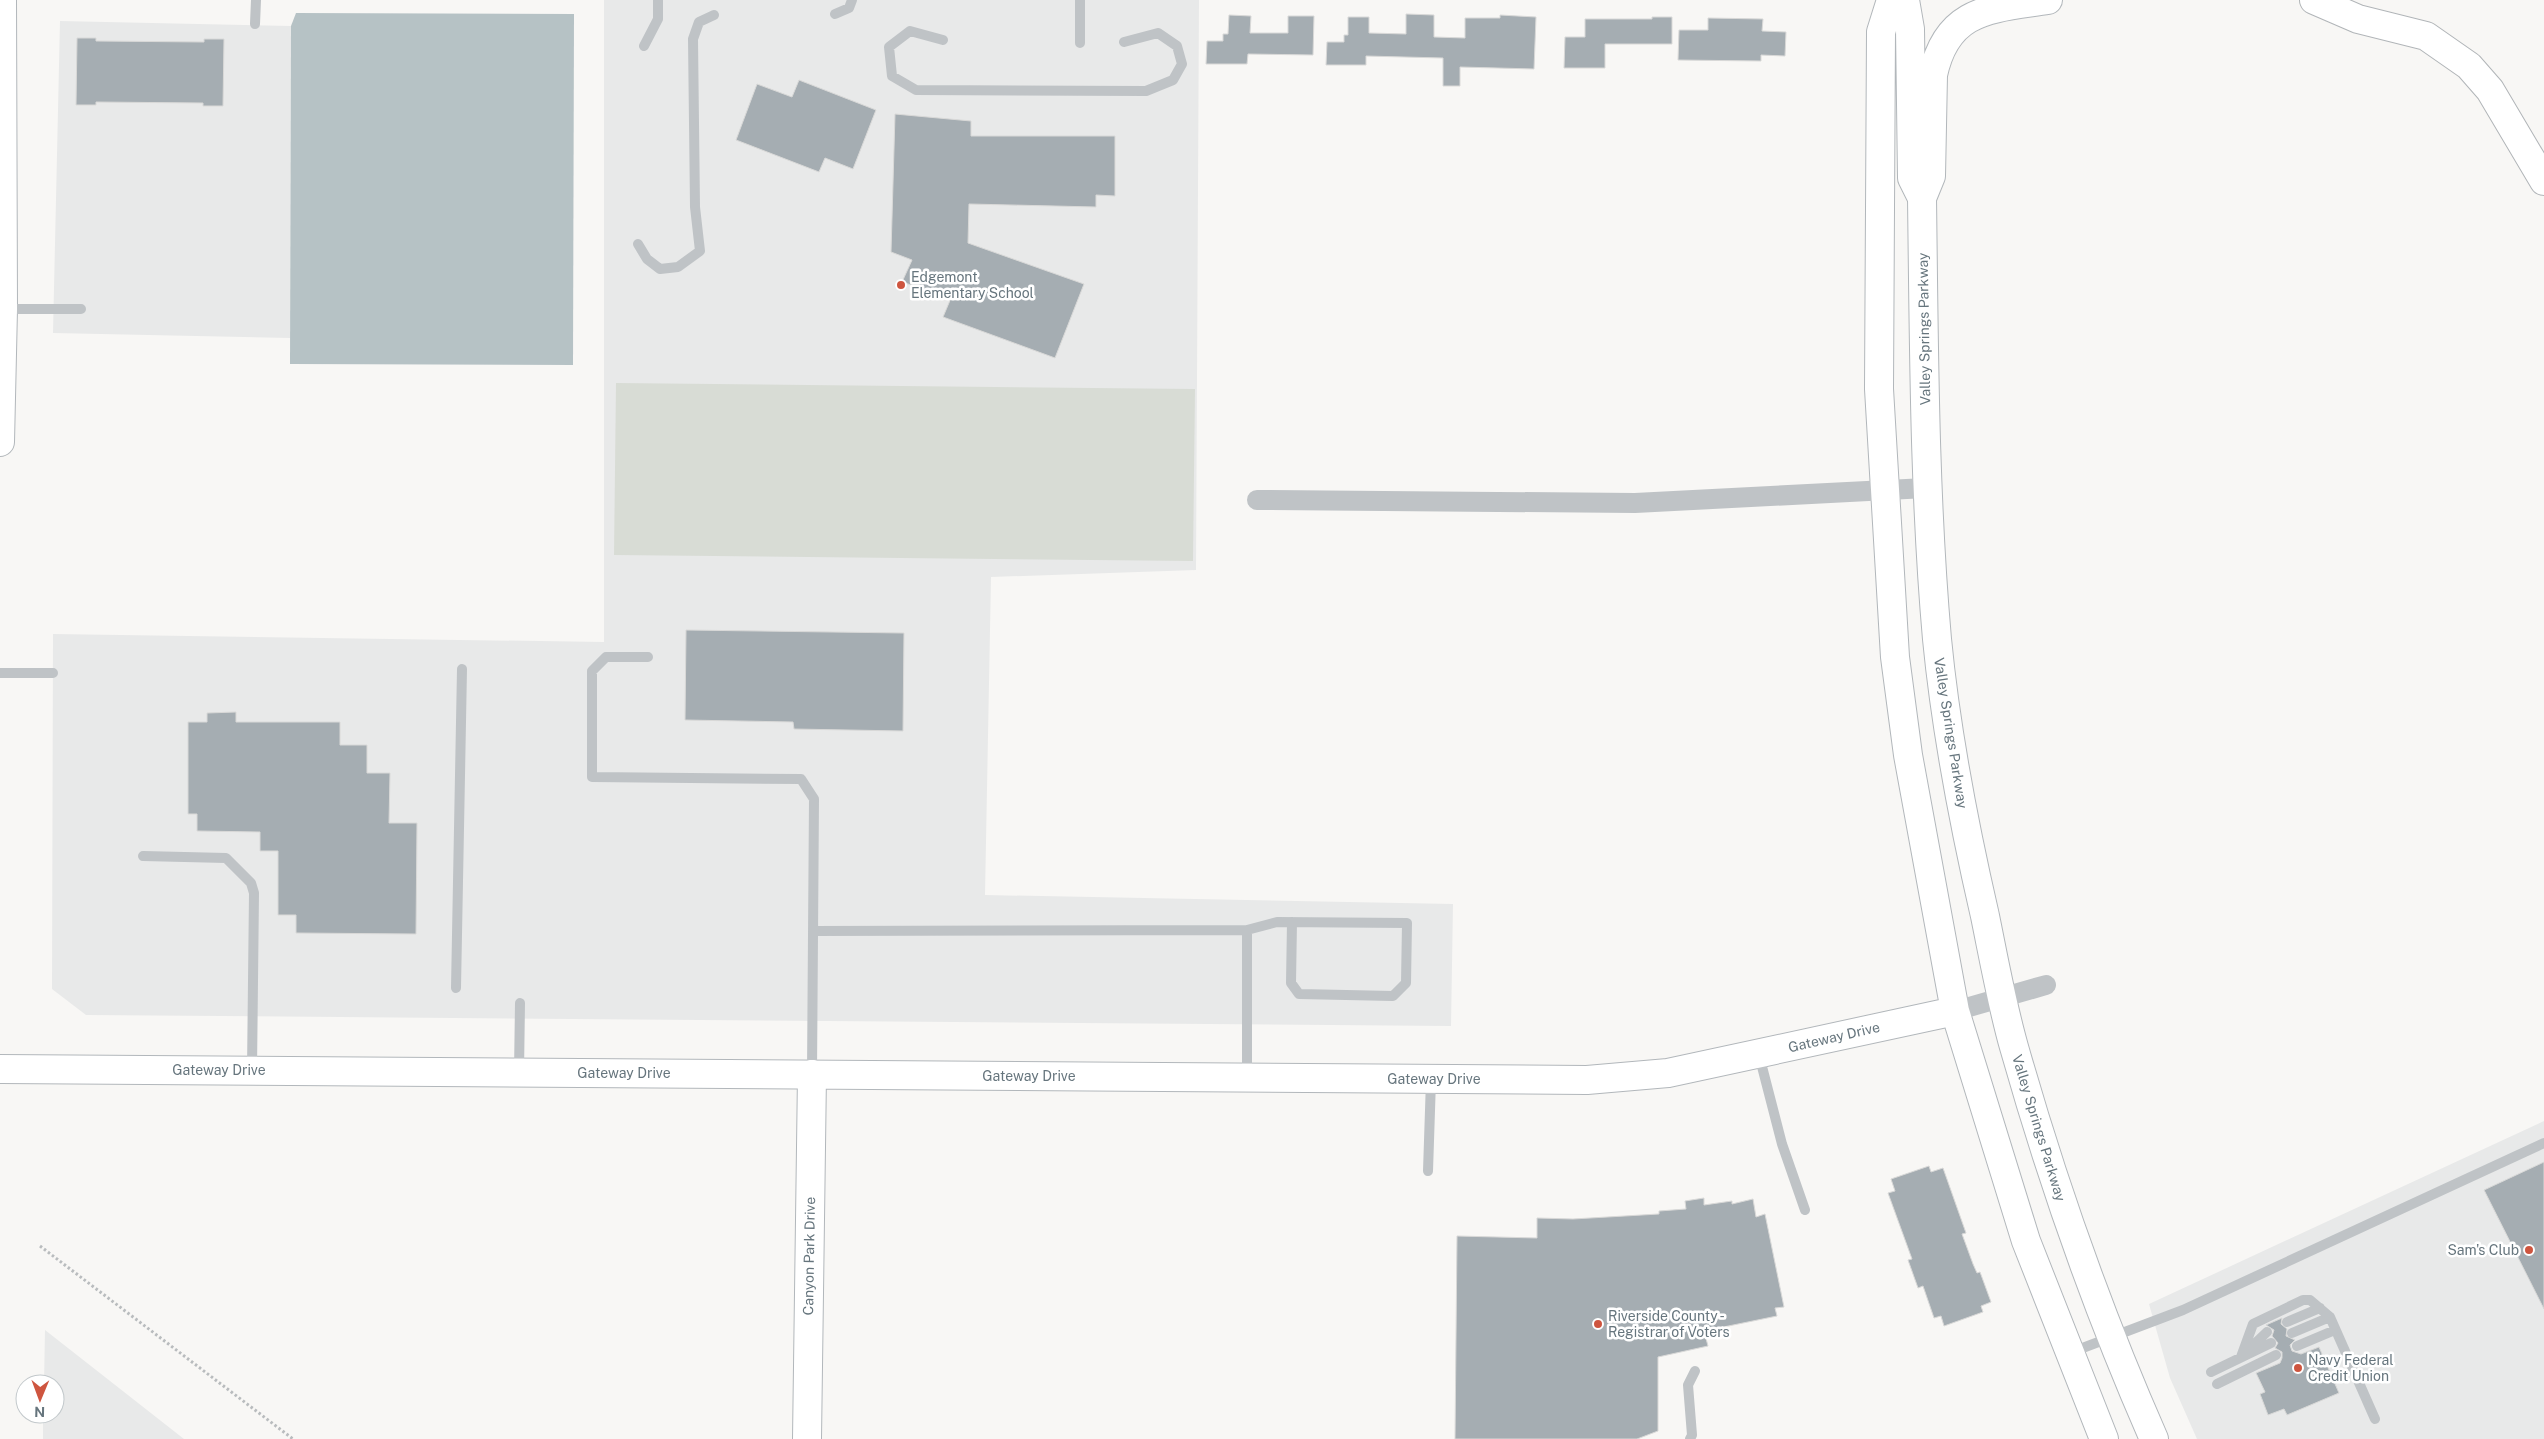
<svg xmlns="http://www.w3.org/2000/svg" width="2544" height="1439" font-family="'Public Sans',sans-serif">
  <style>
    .built { fill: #e8e9e9 }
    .green { fill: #d8dcd5 }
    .water { fill: #b6c2c5 }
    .building { fill: #a5adb2; stroke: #d9d9d8 }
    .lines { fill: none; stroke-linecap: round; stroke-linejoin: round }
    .secondary-casing { stroke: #b2b7bb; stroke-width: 30 }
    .highway-casing { stroke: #b1b5b8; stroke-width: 30 }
    .path { stroke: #b9bcbe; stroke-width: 3; stroke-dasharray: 2.5 2.5; stroke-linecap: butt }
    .lane { stroke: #bfc3c6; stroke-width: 10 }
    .street { stroke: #bfc3c6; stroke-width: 20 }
    .secondary { stroke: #fff; stroke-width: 28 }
    .highway { stroke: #fff; stroke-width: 28 }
    .poi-dot { fill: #ce553f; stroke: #fff; stroke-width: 2 }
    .labels { text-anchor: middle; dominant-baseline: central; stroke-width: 5; stroke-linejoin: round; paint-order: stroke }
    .poi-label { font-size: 14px; fill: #66757d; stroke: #fff; text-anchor: start }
    .street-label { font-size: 14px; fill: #66757d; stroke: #fff }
  </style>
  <rect width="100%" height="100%" fill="#f8f7f5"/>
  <path class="built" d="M604,0H1199L1196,570L991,577L985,895L1453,904L1451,1026L86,1015L52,989L53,634L604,642Z
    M60,21L291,26L290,338L53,333Z
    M2544,1121V1439H2197L2170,1378L2149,1304Z
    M45,1330L184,1439H43V1414H55V1384H44Z"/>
  <path class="green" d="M616,383L1195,389L1193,561L614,555Z"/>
  <path class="water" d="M296,13L574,14L573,365L290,364L291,26Z"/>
  <path class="building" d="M1406,14L1434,15V37L1465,38V18H1500V15L1536,17L1534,69L1460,67V86H1443V58L1366,56V65H1326L1327,42H1344V35H1348V17H1369V33L1406,34Z
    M1229,15L1251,16L1250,33H1288V16H1314L1313,55L1248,54L1247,64H1206L1207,41H1223V34H1228Z
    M1652,17H1672V44H1605V68H1564L1565,37H1585V19H1652Z
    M1708,18L1763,19L1762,31L1786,32L1785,56L1761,55V61L1678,60L1679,30H1708Z
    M77,38H96V41L204,42V39H224L223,106H203V103L96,102V105H76Z
    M799,80L876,110L853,169L825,158L819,172L736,140L757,84L792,97Z
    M895,114L971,121V136H1115V196L1096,195V207L969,204L968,243L1084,284L1055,358L943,317L951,298L902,282L912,260L891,252Z
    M686,630L904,633L903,731L794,729L793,722L685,720Z
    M236,712V722H340V745H367V773H390L389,823H417L416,934L296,933V915H278V851H260V832L197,831V814H188V722H207V713Z
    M2544,1162V1309L2484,1190Z
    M1929,1166L1931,1172L1943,1168L1966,1233L1962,1234L1973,1264L1977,1273L1980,1272L1991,1302L1981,1306L1983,1312L1944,1326L1941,1316L1934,1318L1923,1286L1918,1288L1908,1260L1912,1259L1888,1193L1895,1191L1891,1179Z
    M1704,1198V1205L1732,1201V1204L1753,1199L1756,1217L1765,1214L1784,1307L1775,1308L1777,1316L1704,1331L1708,1346L1658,1357V1431L1637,1439H1455L1457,1236L1537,1238V1218L1573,1219L1659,1214V1211L1686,1209L1685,1201Z
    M2282,1318L2281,1324L2287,1329L2286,1336L2295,1340L2290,1345L2292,1351L2301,1354L2319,1347L2339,1393L2287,1415L2284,1409L2268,1415L2260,1394L2265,1392L2256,1373L2280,1363L2282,1358V1352L2275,1348L2278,1343L2272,1336L2274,1330L2266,1325Z"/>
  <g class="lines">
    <g class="secondary-casing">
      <path id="secondary" d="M1891,0L1881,32L1879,389L1895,657L1908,755L1955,1011L2026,1241L2104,1439
        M1905,0L1910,29L1912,178L1922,198C1924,345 1924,492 1937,639C1946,732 1964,825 1985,916C1994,960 2002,1005 2014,1047C2052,1181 2098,1312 2154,1439
        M1922,198L1931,176L1933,75C1947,8 1991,9 2048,0
        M0,442L3,309L2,0
        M0,1069L1587,1080L1668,1073L1955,1011
        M807,1439L812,1074"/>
    </g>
    <g class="highway-casing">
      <path id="highway" d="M2314,0L2358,19L2426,36L2469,66L2490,90L2544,181"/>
    </g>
    <path class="path" d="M40,1246L293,1439"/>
    <path class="lane" d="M835,14L849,8L852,0
      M255,24L256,0
      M943,40L910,31L889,47L892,76L916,90L1146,91L1173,80L1182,64L1177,46L1158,33L1124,42
      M1080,43V0
      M644,46L658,19V0
      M638,244L647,259L660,269L678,267L700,251L695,207L693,39L699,22L714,15
      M5,309H81
      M648,657H606L592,671V777L801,779L814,799L812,1073
      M0,673H53
      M143,856L226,858L251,883L254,893L252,1070
      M1247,930V1076
      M813,931L1247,930L1277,922L1407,923L1406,983L1393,996L1299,994L1291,983L1292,922
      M456,988L462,669
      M1759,1055L1782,1144L1805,1210
      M519,1072L520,1003
      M1428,1171L1431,1080
      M2287,1322L2320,1308
      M2292,1333L2330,1317
      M2297,1346L2335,1330
      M2072,1352L2183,1310L2544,1143
      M2246,1352L2267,1332
      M2241,1357L2253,1324L2303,1300H2310L2330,1317L2375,1419
      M2211,1372L2271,1343
      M2217,1384L2276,1355
      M1690,1439L1692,1435L1688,1385L1695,1371"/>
    <path class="street" d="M1257,500L1635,503L1926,488
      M1955,1011L2046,985"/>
    <use href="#secondary" class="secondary"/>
    <use href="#highway" class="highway"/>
  </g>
  <g class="poi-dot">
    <circle cx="901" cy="285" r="5"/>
    <circle cx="2529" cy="1250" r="5"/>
    <circle cx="1598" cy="1324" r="5"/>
    <circle cx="2298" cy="1368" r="5"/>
  </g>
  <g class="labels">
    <g class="poi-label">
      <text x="911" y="277">Edgemont<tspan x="911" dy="16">Elementary School</tspan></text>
      <text x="2519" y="1250" text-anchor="end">Sam's Club</text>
      <text x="1608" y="1316">Riverside County -<tspan x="1608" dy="16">Registrar of Voters</tspan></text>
      <text x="2308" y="1360">Navy Federal<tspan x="2308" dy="16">Credit Union</tspan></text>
    </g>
    <g class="street-label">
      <text transform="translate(1924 329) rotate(-91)">Valley Springs Parkway</text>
      <text transform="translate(1951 733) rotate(81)">Valley Springs Parkway</text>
      <text transform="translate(1834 1037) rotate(-13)">Gateway Drive</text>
      <text x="219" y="1070">Gateway Drive</text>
      <text x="624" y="1073">Gateway Drive</text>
      <text x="1029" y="1076">Gateway Drive</text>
      <text x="1434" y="1079">Gateway Drive</text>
      <text transform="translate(2039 1128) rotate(73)">Valley Springs Parkway</text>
      <text transform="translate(809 1256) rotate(-89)">Canyon Park Drive</text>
    </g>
  </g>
  <g transform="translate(40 1399) rotate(181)"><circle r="24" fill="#ffffff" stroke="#c2c8cb"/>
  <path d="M0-4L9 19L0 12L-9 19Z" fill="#ce553f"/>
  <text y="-8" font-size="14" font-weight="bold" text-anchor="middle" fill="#66757d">N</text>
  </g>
</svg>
